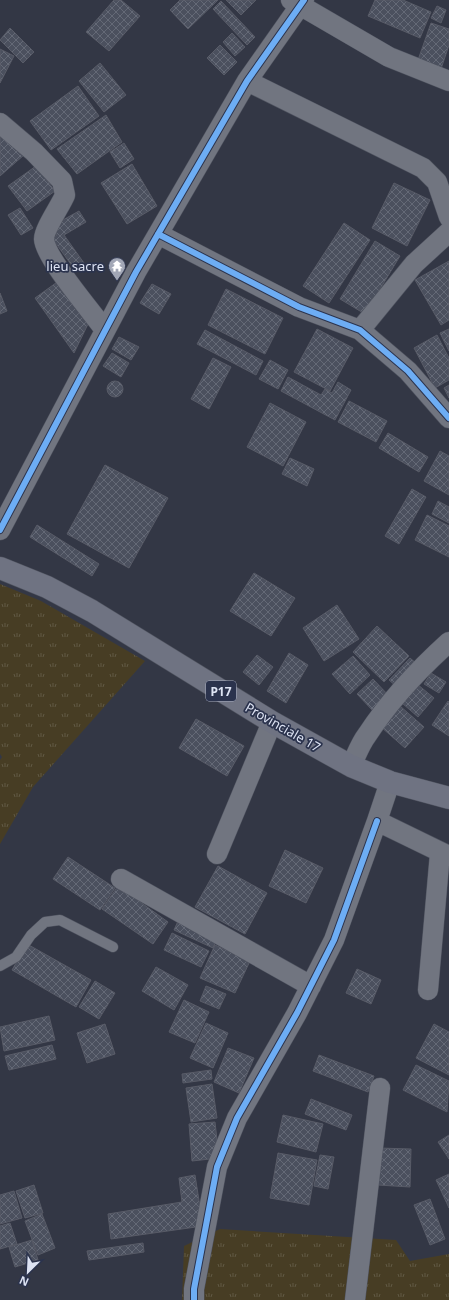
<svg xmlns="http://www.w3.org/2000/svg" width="449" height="1300" font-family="'Noto Sans',sans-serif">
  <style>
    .grass { fill: url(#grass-tufts) }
    .building { fill: url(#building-cross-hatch); stroke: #585b67 }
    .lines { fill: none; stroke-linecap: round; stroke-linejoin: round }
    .lane-casing { stroke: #4f535f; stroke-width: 11 }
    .street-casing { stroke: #4f535f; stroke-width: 21 }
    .primary-casing { stroke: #4f535f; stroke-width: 23 }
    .lane { stroke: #717580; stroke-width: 10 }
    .street { stroke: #717580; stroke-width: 20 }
    .primary { stroke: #6f7382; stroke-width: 22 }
    .cycleway-casing { stroke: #2b334d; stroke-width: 8 }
    .cycleway { stroke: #6dadf4; stroke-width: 6 }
    .labels { text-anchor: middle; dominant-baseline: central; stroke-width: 3.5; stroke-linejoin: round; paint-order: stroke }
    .shield { fill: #2b334d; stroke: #a8aec1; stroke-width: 1 }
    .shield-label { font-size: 12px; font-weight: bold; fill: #dde3f3 }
    .poi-label { font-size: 13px; fill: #dde3f3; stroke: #2b334d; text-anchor: end }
    .street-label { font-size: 13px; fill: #dde3f3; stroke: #2b334d }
  </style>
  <defs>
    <pattern id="grass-tufts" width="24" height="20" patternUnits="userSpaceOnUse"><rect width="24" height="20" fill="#473d24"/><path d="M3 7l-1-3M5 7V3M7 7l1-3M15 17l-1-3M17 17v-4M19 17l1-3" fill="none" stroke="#615944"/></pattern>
    <pattern id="building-cross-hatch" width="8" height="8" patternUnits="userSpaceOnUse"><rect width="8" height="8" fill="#4b505e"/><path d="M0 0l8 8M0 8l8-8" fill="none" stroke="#646976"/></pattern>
  </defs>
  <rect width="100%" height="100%" fill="#333745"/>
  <path class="grass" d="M0,584L41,601L145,661L33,787L0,844V760L2,757L0,754Z
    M220,1229L396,1240L410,1261L449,1254V1300H182L184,1246Z"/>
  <path class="building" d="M114,0H121L140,16L109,51L86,32Z
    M180,0H218L188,29L170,10Z
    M226,0H256L241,15Z
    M375,0H403L431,12L420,38L368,16Z
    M221,1L255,37L247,45L213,9Z
    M437,6L446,10L441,23L431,18Z
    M431,23L449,29V45L441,69L418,60Z
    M10,28L34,52L23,63L0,40Z
    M232,33L245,47L235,56L223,42Z
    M220,45L237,62L224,75L207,58Z
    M0,49L14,56L0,83Z
    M100,63L126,95L104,112L79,81Z
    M78,86L99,116L51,150L30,121Z
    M106,115L122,142L77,174L57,149Z
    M0,128L24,155L0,176Z
    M124,143L134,159L120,168L110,152Z
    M132,164L157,206L127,224L101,183Z
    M36,166L55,191L27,211L8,186Z
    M394,183L430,200L407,246L372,228Z
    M20,208L33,228L21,235L8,215Z
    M79,211L86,222L64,235L84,263L75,270L52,238L57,235L52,226Z
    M344,223L370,240L329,303L303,286Z
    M375,241L400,256L365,314L340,299Z
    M449,261V320L441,325L415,280Z
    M60,280L89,322L74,353L35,298Z
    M152,284L171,294L159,314L140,303Z
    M226,289L283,318L265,354L208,325Z
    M0,293L7,311L0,314Z
    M317,329L353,348L330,391L294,372Z
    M449,329V351L440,333Z
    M205,330L263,361L256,375L197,344Z
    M437,335L449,358V380L435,388L414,348Z
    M119,337L139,347L131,360L112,349Z
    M112,353L129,363L121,377L103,366Z
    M213,358L231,367L209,409L191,399Z
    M270,360L288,370L278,389L259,379Z
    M288,377L321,395L325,389L332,393L338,382L351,390L335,420L281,391Z
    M107 389a8 8 0 1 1 16 0a8 8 0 1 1-16 0Z
    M449,385V398L444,388Z
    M349,401L387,421L376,442L338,422Z
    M270,403L306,422L283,466L247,447Z
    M388,433L428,457L419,472L379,448Z
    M440,451L449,456V495L424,481Z
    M290,458L314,469L307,486L282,474Z
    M105,465L168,498L129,568L67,534Z
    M412,489L426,497L399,544L385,536Z
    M438,501L449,507V523L432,514Z
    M427,515L449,526V557L415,540Z
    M37,525L99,564L92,576L30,537Z
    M254,573L295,598L271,636L230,611Z
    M337,605L359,639L324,661L303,628Z
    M377,626L409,656L384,682L353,652Z
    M289,653L308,665L286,703L267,691Z
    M257,655L273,667L259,685L243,672Z
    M353,656L370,675L350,694L332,674Z
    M410,658L417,664L397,687L389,680Z
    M431,673L446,682L439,693L424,684Z
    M373,679L390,697L374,712L357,694Z
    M417,684L434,698L418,717L402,703Z
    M448,701L449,702V736L432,725Z
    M400,706L424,727L405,748L381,727Z
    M196,719L244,746L227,776L179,748Z
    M285,850L323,868L306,903L269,886Z
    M68,857L115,888L100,910L53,879Z
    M218,866L267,893L245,934L195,907Z
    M118,886L168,922L153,944L102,909Z
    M183,910L222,927L213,948L174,930Z
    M172,933L209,951L201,967L164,950Z
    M27,944L91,980L76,1007L12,970Z
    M215,945L250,961L235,993L200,978Z
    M156,967L188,985L174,1010L142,991Z
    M357,969L381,980L371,1004L346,993Z
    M95,981L115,993L99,1019L79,1007Z
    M206,986L226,994L219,1009L200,1001Z
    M184,1000L209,1012L195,1043L169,1032Z
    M49,1016L55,1040L4,1051L0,1027Z
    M206,1023L228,1033L213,1068L190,1058Z
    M105,1024L115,1054L87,1063L77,1033Z
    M434,1024L449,1032V1075L416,1058Z
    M52,1045L56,1059L9,1070L5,1056Z
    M228,1048L254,1058L239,1093L214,1082Z
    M319,1055L374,1076L368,1092L313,1071Z
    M416,1065L449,1081L447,1112L403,1090Z
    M211,1070L212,1079L183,1083L182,1074Z
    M212,1084L217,1118L191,1122L186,1088Z
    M311,1099L352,1115L346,1130L305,1114Z
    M283,1115L323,1124L316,1152L277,1142Z
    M215,1122L219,1158L192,1161L189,1124Z
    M449,1135V1159L438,1142Z
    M379,1148L411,1149L410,1187L378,1185Z
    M278,1153L317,1160L309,1205L270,1198Z
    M320,1155L334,1157L328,1189L314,1186Z
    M449,1174V1208L436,1180Z
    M195,1175L203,1226L111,1239L108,1214L182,1202L179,1178Z
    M34,1185L43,1213L25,1218L16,1191Z
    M14,1191L22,1218L0,1224V1195Z
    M430,1199L445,1239L430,1245L414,1205Z
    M42,1214L55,1248L38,1255L25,1221Z
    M10,1223L17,1244L0,1249V1226Z
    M32,1240L38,1260L15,1267L9,1247Z
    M143,1243L144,1252L89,1260L87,1251Z"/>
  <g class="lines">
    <g class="lane-casing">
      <path id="lane" d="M0,966L16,957L31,935L45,922L60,920L113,947"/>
    </g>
    <g class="street-casing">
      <path id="street" d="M291,0L389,57L449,81
        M247,81L423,168L437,182L449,217
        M0,123L34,152L62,181L65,195C61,205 44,229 44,239C45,258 92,312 105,330
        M158,234L299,307L360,330L408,371L449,418
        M360,330L414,264L449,232
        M0,530L136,272L247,81L304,0
        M351,766C356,756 360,744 367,735C390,700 418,670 449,642
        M390,782L377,821L449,856
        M217,854L272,722
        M121,879L311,986
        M428,990L440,853
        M194,1300V1289L217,1167L237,1118L297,1013L334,940L377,821
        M355,1300L380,1088"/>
    </g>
    <g class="primary-casing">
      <path id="primary" d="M0,568L47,587L92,611L272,722L351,766L390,782L449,798"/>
    </g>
    <use href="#lane" class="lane"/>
    <use href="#street" class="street"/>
    <use href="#primary" class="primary"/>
    <g class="cycleway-casing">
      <path id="cycleway" d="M158,234L299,307L360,330L408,371L449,418
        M0,530L136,272L247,81L304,0
        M194,1300V1289L217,1167L237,1118L297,1013L334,940L377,821"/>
    </g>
    <use href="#cycleway" class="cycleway"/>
  </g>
  <defs>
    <g id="temple-pin" transform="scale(0.9)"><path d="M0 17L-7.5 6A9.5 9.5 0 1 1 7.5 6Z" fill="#a2a7b6" stroke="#2b334d"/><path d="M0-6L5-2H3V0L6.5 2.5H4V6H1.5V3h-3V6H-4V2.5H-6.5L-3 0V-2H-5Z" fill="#fff"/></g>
  </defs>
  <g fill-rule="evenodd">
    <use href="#temple-pin" x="117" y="266"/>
  </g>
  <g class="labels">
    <rect class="shield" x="206" y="681" width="30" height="20" rx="3"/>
    <g class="shield-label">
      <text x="221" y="691">P17</text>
    </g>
    <g class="poi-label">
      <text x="104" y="266">lieu sacre</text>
    </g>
    <g class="street-label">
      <text transform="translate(283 727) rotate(30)">Provinciale 17</text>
    </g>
  </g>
  <g transform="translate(28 1272) rotate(204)" stroke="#2b334d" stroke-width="3" paint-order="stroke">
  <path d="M0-3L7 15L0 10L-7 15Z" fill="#dde3f3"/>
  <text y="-6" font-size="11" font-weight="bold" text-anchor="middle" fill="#dde3f3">N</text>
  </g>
</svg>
